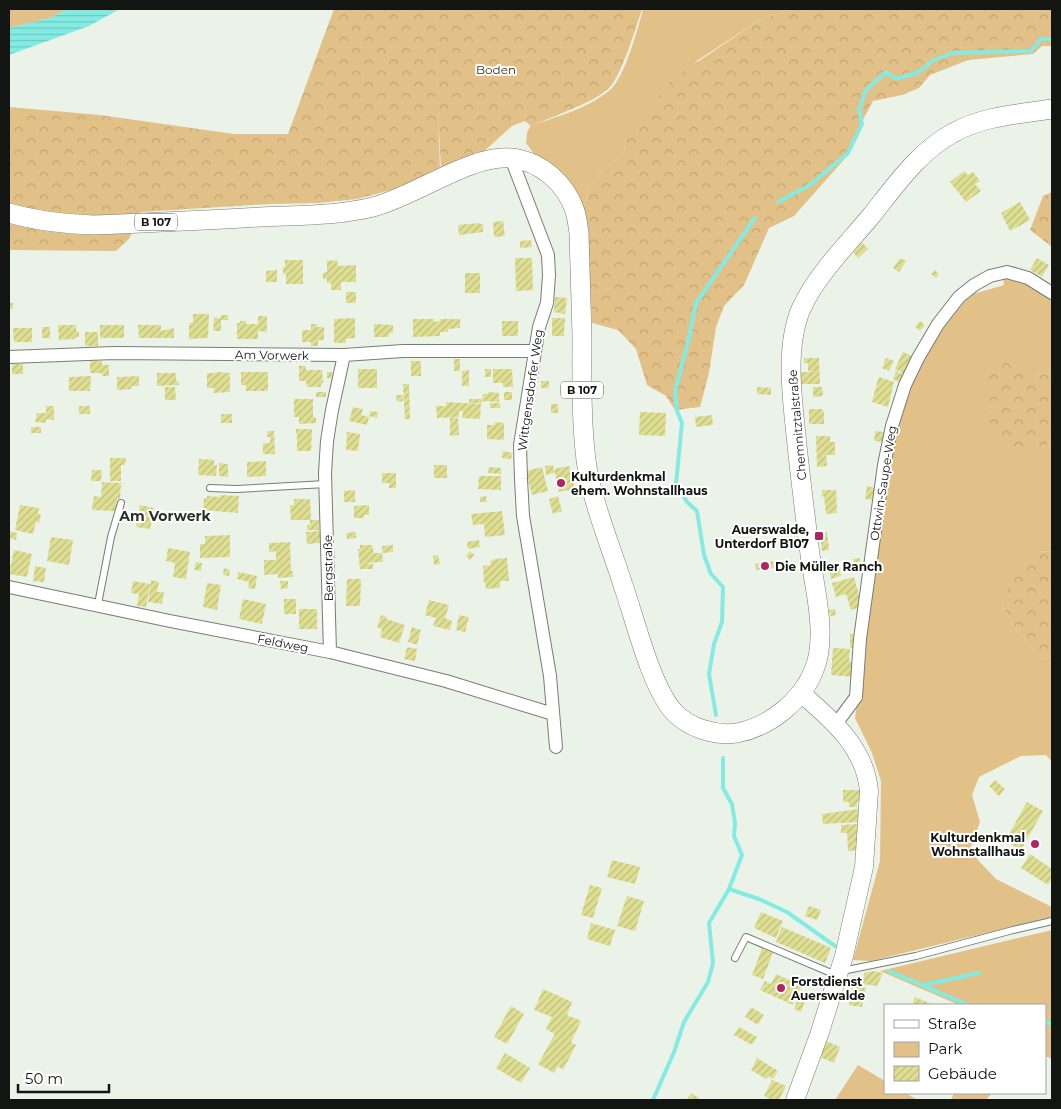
<svg xmlns="http://www.w3.org/2000/svg" width="1061" height="1109" font-family="Montserrat,sans-serif">
  <style>
    .green { fill: #e2c188 }
    .forest { fill: url(#forest-crowns) }
    .water { fill: url(#water-rules) }
    .lines { fill: none; stroke-linecap: round; stroke-linejoin: round }
    .stream { stroke: #84ebe3; stroke-width: 4 }
    .building { fill: url(#building-hatch) }
    .lane-casing { stroke: #777d73; stroke-width: 8 }
    .street-casing { stroke: #777d73; stroke-width: 14 }
    .secondary-casing { stroke: #777d73; stroke-width: 19 }
    .primary-casing { stroke: #777d73; stroke-width: 20 }
    .lane { stroke: #fff; stroke-width: 6 }
    .street { stroke: #fff; stroke-width: 12 }
    .secondary { stroke: #fff; stroke-width: 18 }
    .primary { stroke: #fff; stroke-width: 19 }
    .poi-dot { fill: #b02461; stroke: #fff; stroke-width: 2 }
    .labels { text-anchor: middle; dominant-baseline: central; stroke-width: 4; stroke-linejoin: round; paint-order: stroke }
    .shield { fill: #fff; stroke: #5a5b59; stroke-width: 1 }
    .shield-label { font-size: 11px; font-weight: bold; fill: #131512 }
    .park-label { font-size: 12px; fill: #3d2d0e; stroke: #fff }
    .street-label { font-size: 12px; fill: #131512; stroke: #fff }
    .poi-label { font-size: 12px; font-weight: bold; fill: #131512; stroke: #fff; text-anchor: start }
    .neighbourhood-label { font-size: 14px; font-weight: bold; fill: #2a2f27; stroke: #fff }
  </style>
  <defs>
    <pattern id="forest-crowns" width="20" height="18" patternUnits="userSpaceOnUse" patternTransform="scale(1.25)"><rect width="20" height="18" fill="#e2c188"/><path d="M2 6a3 3 0 1 1 6 0M12 15a3 3 0 1 1 6 0" fill="none" stroke="#c1a574"/></pattern>
    <pattern id="water-rules" width="6" height="5" patternUnits="userSpaceOnUse" patternTransform="scale(1.25)"><rect width="6" height="5" fill="#84ebe3"/><path d="M0 2.5h6" fill="none" stroke="#71c9c2"/></pattern>
    <pattern id="building-hatch" width="6" height="6" patternUnits="userSpaceOnUse" patternTransform="scale(1.25)"><rect width="6" height="6" fill="#dfdf93"/><path d="M-1 1l2-2M0 6l6-6M5 7l2-2" fill="none" stroke="#bebe7e"/></pattern>
  </defs>
  <rect width="100%" height="100%" fill="#ebf3e8"/>
  <path class="green" d="M9,9H67L50,18L9,28Z
    M643,9H790L758,21L698,60L626,139L624,152L599,175L588,190L584,208L545,161L534,154L526,143L527,133L530,126C556,117 589,108 610,90C625,77 638,28 643,9Z
    M1002,268L1052,288V372L1035,375L1042,449L1052,440V552L1038,551L1001,604L1019,633L1041,659L1052,656V762L1046,755L1021,756L979,777L972,795L980,822L971,846L977,859L996,879L1052,907V917L871,961L853,960L880,861L881,781L872,753L855,718L873,561L891,443L908,387L941,330L958,308L973,294L1004,285Z
    M1052,930V1059L1045,1056V1005H959L880,971Z
    M858,1065L885,1081V1093H905L918,1100H835Z
    M954,1093H992L986,1100H951Z"/>
  <path class="forest" d="M334,9H642C636,27 622,74 610,87C598,101 549,118 531,126L525,121L512,126L480,155L441,170L438,109L440,170L395,189L357,199L319,203L270,204L141,212L129,239L116,251L9,250V107L100,115L234,134H288Z
    M790,9H1052V46H1042L1033,54L968,60L930,75L919,88L902,95L873,101L858,129L849,154L794,216L769,228L744,285L724,306L716,327L709,373L700,407L675,410L666,396L647,385L636,349L618,330L592,323L588,240L584,208L588,190L599,175L624,152L626,139L672,79L758,21Z
    M1052,192V247L1030,230L1043,196Z
    M997,359L1035,375L1052,372V440L1042,449L1004,446L985,414L987,382Z
    M1038,551L1052,552V656L1041,659L1019,633L1001,604L1020,564Z"/>
  <path class="water" d="M67,9H120L89,26L9,55V28L50,18Z"/>
  <g class="lines">
    <path class="stream" d="M778,202L810,185L848,153L862,124L859,109L866,90L886,72L892,77L899,78L919,72L932,61L952,53L1031,51L1041,39H1052
      M716,715L709,674L714,644L722,622L723,587L711,574L704,555L697,511L687,502L676,484L682,423L677,411L675,391L687,346L696,303L755,218
      M729,889L759,899L787,912L835,946
      M889,971L968,1005
      M923,985L979,973
      M1045,1022L1052,1024
      M653,1100L674,1052L684,1022L708,982L713,963L709,923L729,889L742,855L734,836L735,823L732,804L723,788V758"/>
  </g>
  <path class="building" d="M964,171L968,175L973,172L980,181L975,184L981,191L966,202L950,182Z
    M1020,202L1030,220L1010,231L1001,213Z
    M503,221L505,236L494,237L493,222Z
    M480,223V224H483V232L459,235L458,225Z
    M531,240L532,247L520,248V241Z
    M862,242L868,249L858,258L852,251Z
    M515,258H532L533,290L516,291Z
    M900,258L906,261L899,272L893,268Z
    M1037,258L1049,265L1042,277L1030,270Z
    M285,260H303V284H286V274H283V267H285Z
    M337,260L338,266L356,265V282H341V290H331V283H327V279H323V273L327,272V261Z
    M277,270V282H266V271Z
    M935,270L939,274L936,278L931,274Z
    M465,273H480V293H465Z
    M346,292H356V303H346Z
    M555,297L567,298L565,314L554,312Z
    M9,303H13V309H9Z
    M193,314H209L208,338L189,339V323H193Z
    M221,315H228V320H221V331H213L214,318H221Z
    M258,316H267V332L258,331V339H237V323H240V321H246V324H258Z
    M355,318V338L346,339V343H334V319Z
    M552,318H565L564,336H552Z
    M413,319H434V322L440,321V319H460V328L448,329V332H440V336L413,337Z
    M502,321H518V336H502Z
    M920,321L925,325L920,331L915,327Z
    M311,324H317V327H324V340H318V346H311V342H302V330H311Z
    M374,324L393,325V333H389V337H374Z
    M58,325H76V331H79V337H75V339L59,340Z
    M100,325H124V338H100Z
    M138,325H161V331L174,328V338H139Z
    M42,327H50V338H42Z
    M13,328H32V342H14Z
    M85,332H98V346H85Z
    M903,352L912,356L904,374L895,369Z
    M804,358H819L820,384H801V372H815L808,371V363H804Z
    M886,358L894,361L889,371L882,368Z
    M454,359H460V371H454Z
    M90,361H102V365H109V376H102V373H90Z
    M411,361H421V376H411Z
    M12,364H23V374H12Z
    M299,366H306V370H322L323,383H321V387H307L306,381H299Z
    M358,369H377V388H358Z
    M485,369H491V377H485Z
    M493,369H512L513,387H503V383H493Z
    M469,370V386H462V371Z
    M896,371L904,375L901,383L893,379Z
    M217,372L230,373V392L214,393V388H207V373H215Z
    M241,372H268V391H246V385H241Z
    M327,372H332V378H327Z
    M157,373H176V381H178L179,385L157,386Z
    M91,376L90,391H69V377Z
    M139,376V386H131L132,389L117,390V377Z
    M879,377L894,382L888,407L872,402L876,387L883,388L876,386Z
    M541,381H549V388H541Z
    M403,384H409L410,419H405Z
    M165,387H175L176,400H165Z
    M757,387L771,388V395L757,394Z
    M813,387H822L823,396L813,397Z
    M316,392H326V397H316Z
    M488,392L499,393V402L482,401L483,394H488Z
    M504,392H512V400H504Z
    M396,395H403V401L397,402Z
    M294,399H313V417H316V423L299,424V417H294Z
    M469,399H482V403H469Z
    M446,402L481,404L480,419L462,418L463,411H459V417L437,418L436,406H446Z
    M490,403H500V408H490Z
    M551,404H558V413H551Z
    M46,406H54V420L46,419V423L35,422L37,413H46Z
    M79,406H90V414H79Z
    M353,407L363,409L361,415L369,417L367,425L349,421Z
    M809,409H823V412H824V424H809Z
    M370,411L378,412L377,418L369,416Z
    M640,412L666,413L665,436L639,435Z
    M221,414H232V423H221Z
    M712,415L713,425L696,427L695,417Z
    M450,418H458L459,435L450,436Z
    M495,422L504,423V440L487,439V425H494Z
    M31,427H41V433H31Z
    M296,429H312L311,451H297V434H296Z
    M267,431H274L275,454H263V443H270V437H267Z
    M875,431L884,432L883,442L874,441Z
    M347,432L360,434L358,451L346,450Z
    M816,436H830V442H835V455H826L827,466L817,467Z
    M503,451L512,453L511,459L502,458Z
    M110,458H126L125,465H121V481H110Z
    M199,459L214,460V465H217L216,476L198,475Z
    M266,461V476L247,477V462Z
    M219,463L228,464V477L219,476Z
    M434,465H447V478H434Z
    M553,465L554,473L546,475L545,466Z
    M569,466L575,489L559,492L554,469Z
    M489,467L501,468V474L488,473Z
    M542,467L548,491L532,495L526,471Z
    M92,470H102L101,481H91Z
    M382,473H396V488H389V483H382Z
    M479,476H501V490L478,489Z
    M102,482L121,483L120,499L117,498L115,511L92,510L94,496L101,497Z
    M867,486L875,488L874,500L865,499Z
    M355,490V502H344V491Z
    M822,490H836L837,513L826,514L824,496L822,497Z
    M220,495L239,496L238,513L203,510L204,498L207,499V496L220,497Z
    M486,496L487,502H480V497Z
    M558,496L562,511L553,514L549,499Z
    M294,499H310L311,520H291L290,505H294Z
    M20,505L39,508L38,514L41,515L39,523L36,522L33,534L15,530Z
    M140,505L154,508L150,529L136,527Z
    M369,505V515H364V518H354V506Z
    M502,511L505,535L485,537L484,524L473,525L471,514Z
    M310,520H319V530H307V525H310Z
    M9,531L17,533L16,540L9,538Z
    M320,531V543L307,544L306,532Z
    M356,532V538L347,539L346,533Z
    M827,532L829,550L822,551L820,533Z
    M230,535V557L200,558V544H205V536Z
    M51,537L73,540L69,565L47,561Z
    M479,540L480,547L468,549L467,542Z
    M290,542L291,571H293V577L278,578V574L264,575V560H276V551L269,552V543Z
    M360,545H372L374,553H382L383,562L363,563L373,564V569H360L358,549H360Z
    M393,545V552L382,553V546Z
    M168,548L190,552L186,579L173,577L175,563L166,561Z
    M14,550L32,554L27,577L9,574Z
    M470,551L474,555L470,560L466,556Z
    M438,555L440,564L434,565L433,556Z
    M507,558L509,581H500V588L486,589L485,583H484L483,566L491,565L490,562L494,559Z
    M860,558L861,568L854,569L853,559Z
    M773,561L774,568L756,570L755,564Z
    M196,562L202,563L201,571L194,570Z
    M838,563L841,576L831,579L828,565Z
    M35,566L46,568L44,582L33,581Z
    M224,568L230,570L229,576L223,575Z
    M238,572L257,576L255,589L248,588L249,582L237,579Z
    M854,577L862,606L851,610L846,594L836,597L832,583Z
    M347,579H361L360,606H346Z
    M151,580L159,582L157,592H164L162,604L148,602Z
    M133,581L150,584L146,607L137,606L139,594L131,593Z
    M280,581H288V588L281,589Z
    M207,583L221,585L217,610L203,607Z
    M243,599L266,604L262,624L239,619Z
    M284,599H296V614H284Z
    M429,600L449,605L445,618L452,621L450,630L433,626L436,618L425,615Z
    M299,609H317V629H299Z
    M835,609L836,615L830,616L829,610Z
    M381,615L387,617L386,619L405,625L399,643L380,637L382,629L377,627Z
    M459,615L469,617L465,632L456,630Z
    M412,627L421,630L417,645L408,642Z
    M850,634H858V648H850Z
    M407,647L417,649L415,661L404,659Z
    M833,648L850,649L849,661L856,662L854,677L831,675Z
    M995,780L1005,789L999,796L989,786Z
    M843,790H861V802H857V807H849V802H843Z
    M1027,802L1043,811L1021,850L1005,841Z
    M859,809L860,822L823,824L822,814Z
    M860,824L862,850L848,851L847,833H841V825Z
    M1030,854L1052,869V879L1048,885L1021,868Z
    M612,860L640,867L635,884L607,877Z
    M590,885L602,888L593,918L581,915Z
    M627,896L644,901L635,931L617,926Z
    M809,906L821,910L817,920L805,916Z
    M761,912L783,921L776,938L754,928Z
    M591,923L615,930L610,946L587,939Z
    M782,927L831,948L825,963L776,942Z
    M762,948L773,952L763,979L752,975Z
    M873,971L883,973L877,986L863,984L864,973Z
    M776,974L802,986L793,1005L760,990L765,981L771,984Z
    M853,985L866,988L862,1007L849,1005Z
    M543,989L572,1002L567,1015L581,1021L571,1042L576,1045L563,1070L558,1066L554,1073L538,1064L555,1034L546,1029L552,1017L534,1010Z
    M799,996L806,998L801,1012L794,1009Z
    M915,997L934,1005H912Z
    M511,1006L524,1014L507,1044L494,1037Z
    M751,1007L764,1015L758,1025L745,1017Z
    M739,1027L757,1037L752,1045L734,1035Z
    M826,1041L840,1047L834,1063L820,1057Z
    M505,1053L530,1068L521,1083L496,1068Z
    M757,1058L778,1071L773,1079L768,1076L766,1079L751,1070Z
    M772,1080L786,1086L779,1100H772L764,1096Z
    M692,1093L701,1100H686Z"/>
  <g class="lines">
    <g class="lane-casing">
      <path id="lane" d="M210,488L236,489L326,484
        M98,604L111,537L121,503
        M735,958L746,937L836,975
        M842,971L916,956L1013,930L1052,921"/>
    </g>
    <g class="street-casing">
      <path id="street" d="M511,158L548,255L549,275L547,303L539,327L520,445L521,479L523,516L550,676L556,747
        M9,357L114,353L344,355L403,351H535
        M9,587L170,621L330,652L446,681L553,714
        M330,652L325,473L327,441L332,410L344,355
        M836,724L856,697L860,639L884,465L892,426L905,385L918,358L938,324L959,297L974,285L990,276L1007,272L1028,278L1052,293"/>
    </g>
    <g class="secondary-casing">
      <path id="secondary" d="M795,1100L819,1035L844,956L864,867L869,791C865,747 832,720 801,693"/>
    </g>
    <g class="primary-casing">
      <path id="primary" d="M9,213C37,221 65,224 94,225C150,223 205,220 260,217C297,215 337,216 373,207C416,196 469,155 511,158C541,161 566,184 575,211C577,218 578,226 579,233C580,267 581,302 582,336C582,377 581,419 586,460C591,499 611,547 623,585C635,619 651,687 674,712C689,728 715,736 737,733C769,727 802,701 814,670C827,639 816,594 811,562C806,523 801,484 797,445C793,403 784,349 801,309C817,274 847,245 871,216C895,186 919,151 953,133C983,116 1019,114 1052,109"/>
    </g>
    <use href="#lane" class="lane"/>
    <use href="#street" class="street"/>
    <use href="#secondary" class="secondary"/>
    <use href="#primary" class="primary"/>
  </g>
  <g class="poi-dot">
    <circle cx="561" cy="483" r="5"/>
    <rect x="814" y="531" width="10" height="10" rx="2.5"/>
    <circle cx="765" cy="566" r="5"/>
    <circle cx="1035" cy="844" r="5"/>
    <circle cx="781" cy="988" r="5"/>
  </g>
  <g class="labels">
    <g class="shield">
      <rect x="135" y="213.5" width="42" height="17" rx="4"/>
      <rect x="561" y="381.5" width="42" height="17" rx="4"/>
    </g>
    <g class="shield-label">
      <text x="156" y="222">B 107</text>
      <text x="582" y="390">B 107</text>
    </g>
    <g class="park-label">
      <text x="496" y="69">Boden</text>
    </g>
    <g class="street-label">
      <text transform="translate(272 355) rotate(1)">Am Vorwerk</text>
      <text transform="translate(530 390) rotate(-82)">Wittgensdorfer Weg</text>
      <text transform="translate(797 425) rotate(-95)">Chemnitztalstraße</text>
      <text transform="translate(883 483) rotate(-81)">Ottwin-Saupe-Weg</text>
      <text transform="translate(328 568) rotate(-91)">Bergstraße</text>
      <text transform="translate(283 643) rotate(11)">Feldweg</text>
    </g>
    <g class="poi-label">
      <text x="571" y="476">Kulturdenkmal<tspan x="571" dy="14">ehem. Wohnstallhaus</tspan></text>
      <text x="809" y="529" text-anchor="end">Auerswalde,<tspan x="809" dy="14">Unterdorf B107</tspan></text>
      <text x="775" y="566">Die Müller Ranch</text>
      <text x="1025" y="837" text-anchor="end">Kulturdenkmal<tspan x="1025" dy="14">Wohnstallhaus</tspan></text>
      <text x="791" y="981">Forstdienst<tspan x="791" dy="14">Auerswalde</tspan></text>
    </g>
    <g class="neighbourhood-label">
      <text x="165" y="516">Am Vorwerk</text>
    </g>
  </g>
  <rect width="1061" height="1109" fill="none" stroke="#131512" stroke-width="20"/>
  <rect x="884" y="1004" width="162" height="90" fill="#ffffff" stroke="#a1a1a0"/>
  <rect x="894" y="1020" width="25" height="8" fill="#ffffff" stroke="#a1a1a0"/>
  <text x="928" y="1029" font-size="15" fill="#131512">Straße</text>
  <rect x="894" y="1042" width="25" height="15" fill="#e2c188" stroke="#a1a1a0"/>
  <text x="928" y="1054" font-size="15" fill="#131512">Park</text>
  <rect x="894" y="1066" width="25" height="15" fill="url(#building-hatch)" stroke="#a1a1a0"/>
  <text x="928" y="1079" font-size="15" fill="#131512">Gebäude</text>
  <path d="M18 1084v8h91v-8" fill="none" stroke="#131512" stroke-width="2.5"/>
  <text x="25" y="1084" font-size="15" fill="#131512" stroke="#ffffff" stroke-width="4" paint-order="stroke">50 m</text>
</svg>
